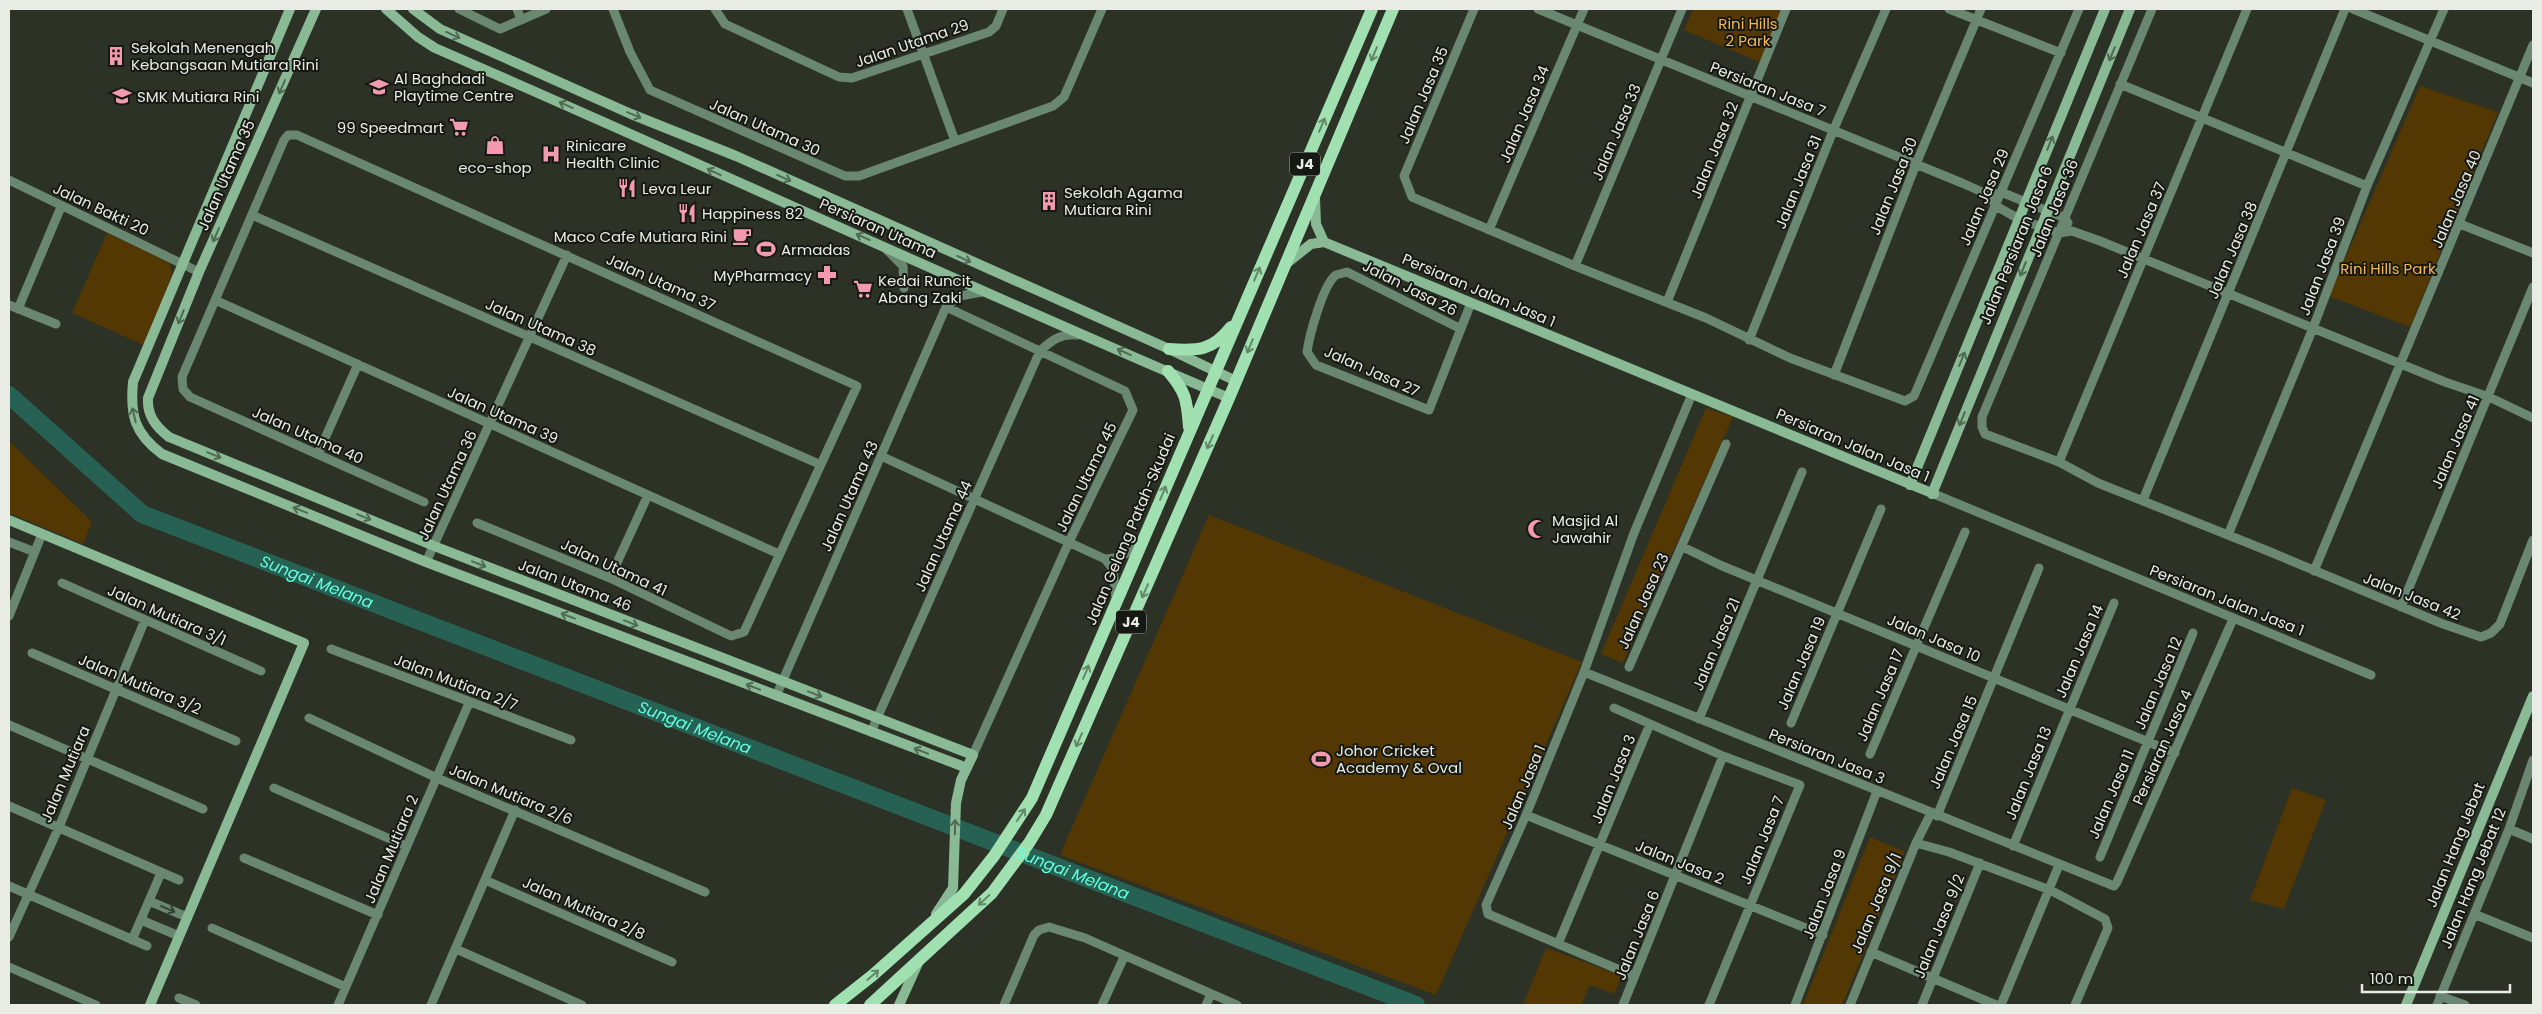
<svg xmlns="http://www.w3.org/2000/svg" width="2542" height="1014" font-family="Poppins,sans-serif">
  <style>
    .green { fill: #533804 }
    .lines { fill: none; stroke-linecap: round; stroke-linejoin: round }
    .river { stroke: #266154; stroke-width: 18 }
    .street { stroke: #6a8871; stroke-width: 9 }
    .secondary { stroke: #89ba95; stroke-width: 10 }
    .primary { stroke: #a1e1b1; stroke-width: 12 }
    .oneway { stroke: #506a54 }
    .oneway2 { stroke: #62876a }
    .oneway3 { stroke: #334034 }
    .labels { text-anchor: middle; dominant-baseline: central; stroke-width: 4; stroke-linejoin: round; paint-order: stroke }
    .shield { fill: #161913; stroke: #a9ada5; stroke-width: 1 }
    .shield-label { font-size: 14px; font-weight: bold; fill: #e8ece4 }
    .park-label { font-size: 15px; fill: #f4b64e; stroke: #161913 }
    .street-label { font-size: 15px; fill: #e8ece4; stroke: #161913 }
    .poi-label { font-size: 15px; fill: #e8ece4; stroke: #161913; text-anchor: start }
    .water-label { font-size: 16px; font-style: italic; fill: #64ffdf; stroke: #161913 }
  </style>
  <rect width="100%" height="100%" fill="#2c3225"/>
  <path class="green" d="M1693,9H1785L1762,63L1684,30Z
    M2420,86L2498,112L2410,327L2329,296Z
    M107,233L170,263L172,276L144,345L72,313Z
    M1706,408L1733,417L1623,663L1601,654Z
    M9,441L92,522L83,544L9,513Z
    M1209,515L1582,662L1436,995L1060,855Z
    M2292,788L2326,800L2284,909L2250,900Z
    M1870,837L1905,852L1842,1005H1803Z
    M1546,948L1622,976L1614,994L1590,985L1581,1005H1523Z"/>
  <g class="lines">
    <path class="river" id="s1" d="M9,395L142,514L1416,1005"/>
    <path class="street" d="M459,9L500,29L546,9
      M517,9L521,20
      M613,9L630,52L650,90L845,176H859L1053,106L1064,97L1102,9
      M715,9L725,24L839,77L852,78L989,32L996,26L1003,9
      M907,9L955,141
      M1474,9L1404,176L1412,197L1575,266L1706,318L1790,358L1905,401L1914,396L2079,9
      M1538,9L1962,183L1989,195L1996,206L2019,219L2059,233L2072,231L2100,241L2445,382L2489,397L2533,418
      M1949,9L2061,53
      M2152,9L1982,417V427L1985,434L2059,462L2098,483L2268,551L2443,624L2481,637L2491,633L2500,624L2533,540
      M2353,9L2533,83
      M2120,84L2367,186
      M9,180L199,272
      M1996,194L2001,192L2065,218L2068,223
      M252,215L819,464
      M2460,224L2533,253
      M1489,230L1584,9
      M887,250L903,266L904,288
      M1575,266L1682,9
      M215,300L779,554
      M1667,302L1786,9
      M9,305L56,324
      M946,307L1125,391L1133,410L1069,542L973,755
      M18,309L61,207
      M1461,329L1347,272C1344,273 1339,274 1336,275C1323,284 1309,337 1307,352L1316,365L1429,410L1471,303
      M1749,340L1833,131L1886,9
      M1834,375L1916,164L1981,9
      M318,454L358,364
      M881,456L1105,559C1122,558 1128,554 1139,542
      M2059,462L2247,9
      M1934,494L2371,675
      M2143,500L2345,9
      M424,502L190,397L183,389L182,377L284,140L288,135H297L857,386L744,632L731,636L610,578L477,523
      M2228,535L2313,328L2367,186L2444,9
      M9,542L35,552
      M1683,547L1720,565L2175,753
      M1105,559L1113,569L1116,598
      M426,562L567,255
      M2314,571L2533,45
      M610,578L648,495
      M62,583L261,671
      M2401,607L2533,287
      M9,616L42,534
      M331,649L571,740
      M32,653L236,741
      M1629,667L1726,444
      M1584,672L2114,886L2117,882L2233,619
      M776,696L946,307L960,296L982,292
      M1614,708L1723,756L1800,785L1709,1005
      M309,718L437,778L705,892
      M1699,719L1802,472
      M1791,723L1881,509
      M9,725L203,809
      M871,732L1040,351C1052,340 1061,333 1078,335
      M1870,754L1965,532
      M274,788L406,846
      M9,806L179,880
      M1526,815L1823,935
      M1937,816L2039,568
      M2509,829L2533,839
      M1916,843L1949,852L2050,890L2105,919L2108,928L2075,1005
      M2013,846L2114,603
      M2100,857L2193,633
      M244,858L378,915
      M485,880L672,962
      M9,886L147,946
      M149,901L187,917
      M2474,914L2533,938
      M141,920L179,936
      M212,928L346,987
      M9,937L59,827L145,620
      M132,940L161,873
      M1558,944L1650,724
      M456,949L582,1005
      M1871,952L1996,1005
      M9,967L96,1005
      M1634,976L1488,914L1486,905L1526,815L1584,672L1634,533L1692,394
      M2440,996L2465,1005
      M179,998L196,1005
      M338,1005L469,703
      M431,1005L515,810
      M1004,1005L1034,935L1039,930L1049,927L1085,938L1237,1005
      M1102,1005L1124,957
      M1206,1005L1211,994
      M1623,1005L1723,756
      M1795,1005L1877,791
      M1850,1005L1916,843L1931,813
      M1922,1005L1980,863
      M2001,1005L2059,865
      M2437,1005L2509,829L2533,760"/>
    <path class="secondary" d="M290,9L133,382C130,415 134,433 162,454L426,562L967,768
      M316,9L199,272L148,398C147,415 155,426 169,437L434,546L973,755L961,780L956,803L953,888L936,914
      M386,9L418,37L435,48C700,163 963,285 1229,398
      M413,9L440,29L631,114L736,156L1169,349L1236,381
      M1315,198L1316,224L1324,242
      M1324,242L1934,494
      M1287,263L1311,244L1324,242
      M1910,485L2105,9
      M1932,494L2130,9
      M9,520L304,643L150,1005
      M899,1005L919,961
      M2406,1005L2533,696"/>
    <path class="primary" d="M1169,349C1198,351 1212,351 1231,327
      M1168,371C1186,392 1187,400 1189,427
      M835,1005L873,975L964,894L994,856L1032,798L1372,9
      M870,1005L992,893L1029,843L1046,815L1229,398L1393,9"/>
  </g>
  <defs><path id="oneway-shaft" d="M-6 0H5M1.5-3L5.5 0L1.5 3" fill="none" stroke-width="1.6" stroke-linecap="round" stroke-linejoin="round" transform="scale(1.25)"/></defs>
  <g class="oneway">
    <use href="#oneway-shaft" transform="translate(453 35) rotate(24)"/>
    <use href="#oneway-shaft" transform="translate(2112 54) rotate(113)"/>
    <use href="#oneway-shaft" transform="translate(282 87) rotate(114)"/>
    <use href="#oneway-shaft" transform="translate(566 105) rotate(-156)"/>
    <use href="#oneway-shaft" transform="translate(634 115) rotate(23)"/>
    <use href="#oneway-shaft" transform="translate(2050 143) rotate(-68)"/>
    <use href="#oneway-shaft" transform="translate(714 172) rotate(-155)"/>
    <use href="#oneway-shaft" transform="translate(784 178) rotate(24)"/>
    <use href="#oneway-shaft" transform="translate(216 235) rotate(114)"/>
    <use href="#oneway-shaft" transform="translate(863 237) rotate(-156)"/>
    <use href="#oneway-shaft" transform="translate(964 259) rotate(24)"/>
    <use href="#oneway-shaft" transform="translate(2023 269) rotate(112)"/>
    <use href="#oneway-shaft" transform="translate(181 317) rotate(112)"/>
    <use href="#oneway-shaft" transform="translate(1124 352) rotate(-156)"/>
    <use href="#oneway-shaft" transform="translate(1962 359) rotate(-68)"/>
    <use href="#oneway-shaft" transform="translate(134 415) rotate(-103)"/>
    <use href="#oneway-shaft" transform="translate(1962 419) rotate(112)"/>
    <use href="#oneway-shaft" transform="translate(214 455) rotate(22)"/>
    <use href="#oneway-shaft" transform="translate(300 510) rotate(-158)"/>
    <use href="#oneway-shaft" transform="translate(364 517) rotate(22)"/>
    <use href="#oneway-shaft" transform="translate(479 564) rotate(21)"/>
    <use href="#oneway-shaft" transform="translate(568 616) rotate(-159)"/>
    <use href="#oneway-shaft" transform="translate(631 623) rotate(21)"/>
    <use href="#oneway-shaft" transform="translate(753 687) rotate(-159)"/>
    <use href="#oneway-shaft" transform="translate(815 694) rotate(21)"/>
    <use href="#oneway-shaft" transform="translate(921 751) rotate(-159)"/>
    <use href="#oneway-shaft" transform="translate(955 827) rotate(-89)"/>
  </g>
  <g class="oneway2">
    <use href="#oneway-shaft" transform="translate(1374 54) rotate(113)"/>
    <use href="#oneway-shaft" transform="translate(1322 125) rotate(-67)"/>
    <use href="#oneway-shaft" transform="translate(1257 274) rotate(-67)"/>
    <use href="#oneway-shaft" transform="translate(1250 346) rotate(112)"/>
    <use href="#oneway-shaft" transform="translate(1210 442) rotate(114)"/>
    <use href="#oneway-shaft" transform="translate(1163 493) rotate(-67)"/>
    <use href="#oneway-shaft" transform="translate(1145 591) rotate(114)"/>
    <use href="#oneway-shaft" transform="translate(1086 672) rotate(-67)"/>
    <use href="#oneway-shaft" transform="translate(1079 740) rotate(114)"/>
    <use href="#oneway-shaft" transform="translate(1021 815) rotate(-56)"/>
    <use href="#oneway-shaft" transform="translate(984 900) rotate(137)"/>
    <use href="#oneway-shaft" transform="translate(873 975) rotate(-41)"/>
  </g>
  <use class="oneway3" href="#oneway-shaft" transform="translate(168 909) rotate(23)"/>
  <defs>
    <g id="building-bare" transform="scale(1.5)"><path d="M-4-6H4V6H1V3H-1V6H-4ZM-2.5-4.3h1.7v1.8h-1.7ZM.8-4.3h1.7v1.8H.8ZM-2.5-1h1.7V.8h-1.7ZM.8-1h1.7V.8H.8Z" fill="#f29ab0" stroke="#161913" stroke-width="2.5" paint-order="stroke"/></g>
    <g id="school-bare" transform="scale(1.5)"><path d="M0-5L7-2L0 1L-7-2ZM-4 1L0 2.5L4 1V4Q0 6-4 4Z" fill="#f29ab0" stroke="#161913" stroke-width="2.5" paint-order="stroke"/></g>
    <g id="supermarket-bare" transform="scale(1.5)"><path d="M-6-5.5h2.5l.6 2H6L4.5 2H-2.5L-4.4-4H-6ZM-1.5 3.2a1.3 1.3 0 1 0 .1 0ZM3 3.2a1.3 1.3 0 1 0 .1 0Z" fill="#f29ab0" stroke="#161913" stroke-width="2.5" paint-order="stroke"/></g>
    <g id="shop-bare" transform="scale(1.5)"><path d="M-5-2.5h2.3a2.7 3.5 0 0 1 5.4 0H5L5.5 6h-11ZM-1.5-2.5h3a1.5 2.3 0 0 0-3 0Z" fill="#f29ab0" stroke="#161913" stroke-width="2.5" paint-order="stroke"/></g>
    <g id="hospital-bare" transform="scale(1.5)"><path d="M-5-5h3v3.5h4V-5h3V5h-3V1.5h-4V5h-3Z" fill="#f29ab0" stroke="#161913" stroke-width="2.5" paint-order="stroke"/></g>
    <g id="restaurant-bare" transform="scale(1.5)"><path d="M-5-6h1v4h1v-4h1v4h1v-4h1v5L-1.5 .5V6h-2V.5L-5-1ZM5-6V6H3V1.5H1.5Q1.5-4 5-6Z" fill="#f29ab0" stroke="#161913" stroke-width="2.5" paint-order="stroke"/></g>
    <g id="cafe-bare" transform="scale(1.5)"><path d="M-5.5-4.5H6V0H3Q3 3.5 0 3.5H-2.5Q-5.5 3.5-5.5 0ZM3-3.2v2h1.7v-2ZM-6 4.5H4V6H-6Z" fill="#f29ab0" stroke="#161913" stroke-width="2.5" paint-order="stroke"/></g>
    <g id="stadium-bare" transform="scale(1.5)"><path d="M0-5a6.5 5 0 1 0 0 10a6.5 5 0 1 0 0-10ZM-3.5-1.8h7v3.6h-7Z" fill="#f29ab0" stroke="#161913" stroke-width="2.5" paint-order="stroke"/></g>
    <g id="pharmacy-bare" transform="scale(1.5)"><path d="M-2-6h4v4h4v4h-4v4h-4v-4h-4v-4h4Z" fill="#f29ab0" stroke="#161913" stroke-width="2.5" paint-order="stroke"/></g>
    <g id="mosque-bare" transform="scale(1.5)"><path d="M3.5-4.9A6 6 0 1 0 3.5 4.9A5 5 0 1 1 3.5-4.9Z" fill="#f29ab0" stroke="#161913" stroke-width="2.5" paint-order="stroke"/></g>
  </defs>
  <g fill-rule="evenodd">
    <use href="#building-bare" x="116" y="56"/>
    <use href="#school-bare" x="379" y="87"/>
    <use href="#school-bare" x="122" y="96"/>
    <use href="#supermarket-bare" x="459" y="127"/>
    <use href="#shop-bare" x="495" y="145"/>
    <use href="#hospital-bare" x="551" y="154"/>
    <use href="#restaurant-bare" x="627" y="188"/>
    <use href="#building-bare" x="1049" y="201"/>
    <use href="#restaurant-bare" x="687" y="213"/>
    <use href="#cafe-bare" x="742" y="236"/>
    <use href="#stadium-bare" x="766" y="249"/>
    <use href="#pharmacy-bare" x="827" y="275"/>
    <use href="#supermarket-bare" x="863" y="289"/>
    <use href="#mosque-bare" x="1537" y="529"/>
    <use href="#stadium-bare" x="1321" y="759"/>
  </g>
  <g class="labels">
    <g class="shield">
      <rect x="1290" y="152.5" width="30" height="23" rx="4"/>
      <rect x="1116" y="610.5" width="30" height="23" rx="4"/>
    </g>
    <g class="shield-label">
      <text x="1305" y="164">J4</text>
      <text x="1131" y="622">J4</text>
    </g>
    <g class="park-label">
      <text x="1748" y="23">Rini Hills<tspan x="1748" dy="17">2 Park</tspan></text>
      <text x="2388" y="268">Rini Hills Park</text>
    </g>
    <g class="street-label">
      <text transform="translate(912 43) rotate(-19)">Jalan Utama 29</text>
      <text transform="translate(1768 89) rotate(22)">Persiaran Jasa 7</text>
      <text transform="translate(1423 95) rotate(-67)">Jalan Jasa 35</text>
      <text transform="translate(1524 114) rotate(-67)">Jalan Jasa 34</text>
      <text transform="translate(765 127) rotate(24)">Jalan Utama 30</text>
      <text transform="translate(1616 132) rotate(-67)">Jalan Jasa 33</text>
      <text transform="translate(1714 150) rotate(-68)">Jalan Jasa 32</text>
      <text transform="translate(226 175) rotate(-66)">Jalan Utama 35</text>
      <text transform="translate(1798 182) rotate(-68)">Jalan Jasa 31</text>
      <text transform="translate(1893 186) rotate(-68)">Jalan Jasa 30</text>
      <text transform="translate(1984 197) rotate(-67)">Jalan Jasa 29</text>
      <text transform="translate(2456 199) rotate(-67)">Jalan Jasa 40</text>
      <text transform="translate(2054 208) rotate(-68)">Jalan Jasa 36</text>
      <text transform="translate(101 209) rotate(25)">Jalan Bakti 20</text>
      <text transform="translate(878 228) rotate(24)">Persiaran Utama</text>
      <text transform="translate(2141 230) rotate(-67)">Jalan Jasa 37</text>
      <text transform="translate(2016 245) rotate(-68)">Jalan Persiaran Jasa 6</text>
      <text transform="translate(2232 250) rotate(-67)">Jalan Jasa 38</text>
      <text transform="translate(2322 266) rotate(-69)">Jalan Jasa 39</text>
      <text transform="translate(661 282) rotate(24)">Jalan Utama 37</text>
      <text transform="translate(1410 288) rotate(27)">Jalan Jasa 26</text>
      <text transform="translate(1479 290) rotate(23)">Persiaran Jalan Jasa 1</text>
      <text transform="translate(541 327) rotate(24)">Jalan Utama 38</text>
      <text transform="translate(1372 371) rotate(24)">Jalan Jasa 27</text>
      <text transform="translate(503 415) rotate(24)">Jalan Utama 39</text>
      <text transform="translate(308 435) rotate(24)">Jalan Utama 40</text>
      <text transform="translate(2455 442) rotate(-67)">Jalan Jasa 41</text>
      <text transform="translate(1853 445) rotate(23)">Persiaran Jalan Jasa 1</text>
      <text transform="translate(1086 477) rotate(-64)">Jalan Utama 45</text>
      <text transform="translate(447 485) rotate(-65)">Jalan Utama 36</text>
      <text transform="translate(849 496) rotate(-66)">Jalan Utama 43</text>
      <text transform="translate(1130 529) rotate(-67)">Jalan Gelang Patah-Skudai</text>
      <text transform="translate(943 536) rotate(-66)">Jalan Utama 44</text>
      <text transform="translate(614 567) rotate(25)">Jalan Utama 41</text>
      <text transform="translate(575 585) rotate(21)">Jalan Utama 46</text>
      <text transform="translate(2412 596) rotate(22)">Jalan Jasa 42</text>
      <text transform="translate(2227 600) rotate(22)">Persiaran Jalan Jasa 1</text>
      <text transform="translate(1643 601) rotate(-66)">Jalan Jasa 23</text>
      <text transform="translate(167 615) rotate(24)">Jalan Mutiara 3/1</text>
      <text transform="translate(1934 638) rotate(23)">Jalan Jasa 10</text>
      <text transform="translate(1716 644) rotate(-67)">Jalan Jasa 21</text>
      <text transform="translate(2079 651) rotate(-67)">Jalan Jasa 14</text>
      <text transform="translate(1801 663) rotate(-67)">Jalan Jasa 19</text>
      <text transform="translate(456 682) rotate(21)">Jalan Mutiara 2/7</text>
      <text transform="translate(2158 683) rotate(-67)">Jalan Jasa 12</text>
      <text transform="translate(140 684) rotate(23)">Jalan Mutiara 3/2</text>
      <text transform="translate(1880 695) rotate(-67)">Jalan Jasa 17</text>
      <text transform="translate(1953 742) rotate(-67)">Jalan Jasa 15</text>
      <text transform="translate(2162 747) rotate(-66)">Persiaran Jasa 4</text>
      <text transform="translate(1827 756) rotate(22)">Persiaran Jasa 3</text>
      <text transform="translate(2028 773) rotate(-68)">Jalan Jasa 13</text>
      <text transform="translate(65 774) rotate(-67)">Jalan Mutiara</text>
      <text transform="translate(1613 779) rotate(-68)">Jalan Jasa 3</text>
      <text transform="translate(1523 787) rotate(-67)">Jalan Jasa 1</text>
      <text transform="translate(511 794) rotate(23)">Jalan Mutiara 2/6</text>
      <text transform="translate(2111 794) rotate(-67)">Jalan Jasa 11</text>
      <text transform="translate(1762 840) rotate(-68)">Jalan Jasa 7</text>
      <text transform="translate(2455 845) rotate(-68)">Jalan Hang Jebat</text>
      <text transform="translate(391 849) rotate(-67)">Jalan Mutiara 2</text>
      <text transform="translate(1680 862) rotate(22)">Jalan Jasa 2</text>
      <text transform="translate(2473 878) rotate(-68)">Jalan Hang Jebat 12</text>
      <text transform="translate(1824 894) rotate(-69)">Jalan Jasa 9</text>
      <text transform="translate(1876 903) rotate(-67)">Jalan Jasa 9/1</text>
      <text transform="translate(584 908) rotate(24)">Jalan Mutiara 2/8</text>
      <text transform="translate(1939 926) rotate(-68)">Jalan Jasa 9/2</text>
      <text transform="translate(1637 935) rotate(-68)">Jalan Jasa 6</text>
    </g>
    <g class="poi-label">
      <text x="131" y="47">Sekolah Menengah<tspan x="131" dy="17">Kebangsaan Mutiara Rini</tspan></text>
      <text x="394" y="78">Al Baghdadi<tspan x="394" dy="17">Playtime Centre</tspan></text>
      <text x="137" y="96">SMK Mutiara Rini</text>
      <text x="444" y="127" text-anchor="end">99 Speedmart</text>
      <text x="566" y="145">Rinicare<tspan x="566" dy="17">Health Clinic</tspan></text>
      <text x="495" y="167" text-anchor="middle">eco-shop</text>
      <text x="642" y="188">Leva Leur</text>
      <text x="1064" y="192">Sekolah Agama<tspan x="1064" dy="17">Mutiara Rini</tspan></text>
      <text x="702" y="213">Happiness 82</text>
      <text x="727" y="236" text-anchor="end">Maco Cafe Mutiara Rini</text>
      <text x="781" y="249">Armadas</text>
      <text x="812" y="275" text-anchor="end">MyPharmacy</text>
      <text x="878" y="280">Kedai Runcit<tspan x="878" dy="17">Abang Zaki</tspan></text>
      <text x="1552" y="520">Masjid Al<tspan x="1552" dy="17">Jawahir</tspan></text>
      <text x="1336" y="750">Johor Cricket<tspan x="1336" dy="17">Academy &amp; Oval</tspan></text>
    </g>
    <g class="water-label">
      <text stroke="none"><textPath href="#s1" startOffset="366">Sungai Melana</textPath></text>
      <text stroke="none"><textPath href="#s1" startOffset="771">Sungai Melana</textPath></text>
      <text stroke="none"><textPath href="#s1" startOffset="1176">Sungai Melana</textPath></text>
    </g>
  </g>
  <rect width="2542" height="1014" fill="none" stroke="#e8ece4" stroke-width="20"/>
  <path d="M2362 984v8h148v-8" fill="none" stroke="#e8ece4" stroke-width="2.5"/>
  <text x="2370" y="984" font-size="15" fill="#e8ece4" stroke="#161913" stroke-width="4" paint-order="stroke">100 m</text>
</svg>
